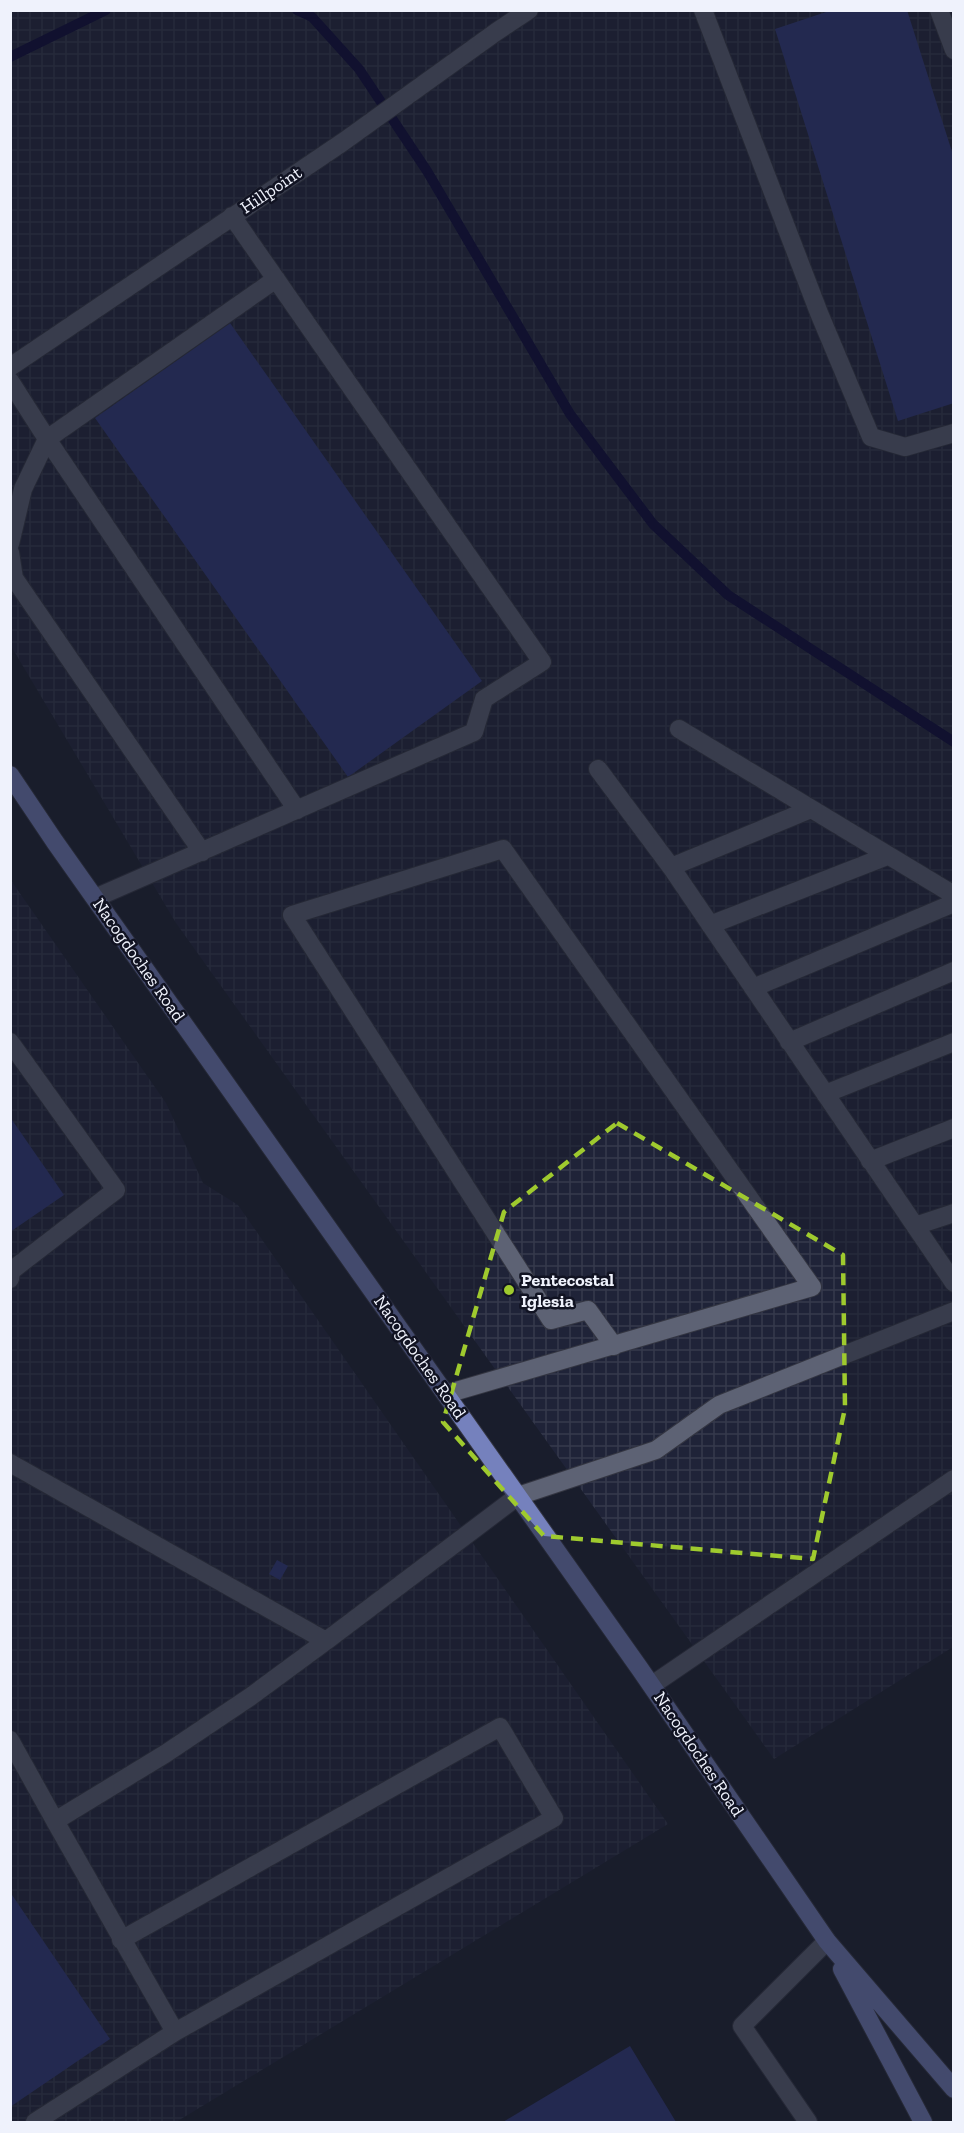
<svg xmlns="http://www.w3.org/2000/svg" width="964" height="2133" font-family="'Zilla Slab',serif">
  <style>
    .industrial { fill: url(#industrial-grid) }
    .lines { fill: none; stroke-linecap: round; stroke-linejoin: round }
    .stream { stroke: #070334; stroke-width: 10 }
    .building { fill: #30387c }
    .minor-casing { stroke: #343642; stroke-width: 20 }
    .major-casing { stroke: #343642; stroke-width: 20 }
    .minor { stroke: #5d6274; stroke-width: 18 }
    .major { stroke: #7581bd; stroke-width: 18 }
    .marked { fill: none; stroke: #9fca2e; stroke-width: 4.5; stroke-dasharray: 12 8; stroke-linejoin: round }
    .poi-dot { fill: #9fca2e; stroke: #111322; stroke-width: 2 }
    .labels { text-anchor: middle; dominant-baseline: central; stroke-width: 5; stroke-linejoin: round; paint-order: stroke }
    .street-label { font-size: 18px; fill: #eff2fc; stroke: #111322 }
    .poi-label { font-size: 18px; font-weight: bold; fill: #eff2fc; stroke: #111322; text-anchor: start }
  </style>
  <defs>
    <pattern id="industrial-grid" width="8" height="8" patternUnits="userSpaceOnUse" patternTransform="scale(1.5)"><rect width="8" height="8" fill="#1f2338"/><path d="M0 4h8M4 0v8" fill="none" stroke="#35394c"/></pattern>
  </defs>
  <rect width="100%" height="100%" fill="#191d2c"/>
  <path class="industrial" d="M10,11H953V1647L774,1759L176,923L11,646Z
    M10,879L166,1103L203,1183L238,1205L668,1824L176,2122H11Z"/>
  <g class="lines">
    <path class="stream" d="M297,10L312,17L359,69L427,171L570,414L653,524L728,595L954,742
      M10,57L106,10"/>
  </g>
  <path class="building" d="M832,10H907L954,158V403L898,421L775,29Z
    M230,323L482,681L348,777L95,418Z
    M10,1117L64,1195L10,1232Z
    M277,1560L288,1566L280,1580L269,1574Z
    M10,1892L110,2039L10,2107Z
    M630,2046L676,2122H503Z"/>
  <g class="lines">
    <g class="minor-casing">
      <path id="minor" d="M703,10L819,313L871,437L905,447L954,433
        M939,10L954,50
        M10,367L343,142L496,32L529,10
        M10,381L47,439L297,810
        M10,544L23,489L47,439L276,279
        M10,552L14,578L202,852
        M679,729L954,895
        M598,769L671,867
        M811,809L671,867L954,1283
        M95,898L474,732L484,699L542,662L232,216
        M710,925L887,856
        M753,988L954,903
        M10,1042L116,1190L11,1271L10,1279
        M789,1042L954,971
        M825,1094L954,1042
        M870,1161L954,1128
        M915,1226L954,1213
        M446,1394L812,1287L503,849L292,915L551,1320L588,1310L614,1346
        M10,1463L326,1641L518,1496L656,1450L719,1405L954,1311
        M652,1685L954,1479
        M10,1740L55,1821
        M121,1940L500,1727L554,1818L175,2032L55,1821L165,1754L250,1697L326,1641
        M35,2122L175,2032
        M808,2122L742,2026L827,1941"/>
    </g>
    <g class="major-casing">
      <path id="major" d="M10,775L55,842L640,1669L827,1941L954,2089
        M842,1969L923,2122"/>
    </g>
    <use href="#minor" class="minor"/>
    <use href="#major" class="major"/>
  </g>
  <path d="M0 0H964V2133H0ZM617,1123L843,1255L845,1408L813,1559L544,1536L443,1422L504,1212Z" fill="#191d2c" fill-opacity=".55" fill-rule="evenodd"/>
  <path class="marked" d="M617,1123L843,1255L845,1408L813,1559L544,1536L443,1422L504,1212Z"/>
  <circle class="poi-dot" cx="509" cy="1290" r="6"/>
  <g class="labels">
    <g class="street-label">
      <text transform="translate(271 190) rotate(-34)">Hillpoint</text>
      <text transform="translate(139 960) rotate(55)">Nacogdoches Road</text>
      <text transform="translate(420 1357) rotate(55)">Nacogdoches Road</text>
      <text transform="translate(699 1754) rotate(56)">Nacogdoches Road</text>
    </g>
    <g class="poi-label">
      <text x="521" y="1280">Pentecostal<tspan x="521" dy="21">Iglesia</tspan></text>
    </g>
  </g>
  <rect width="964" height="2133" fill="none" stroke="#eff2fc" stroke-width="24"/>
</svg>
